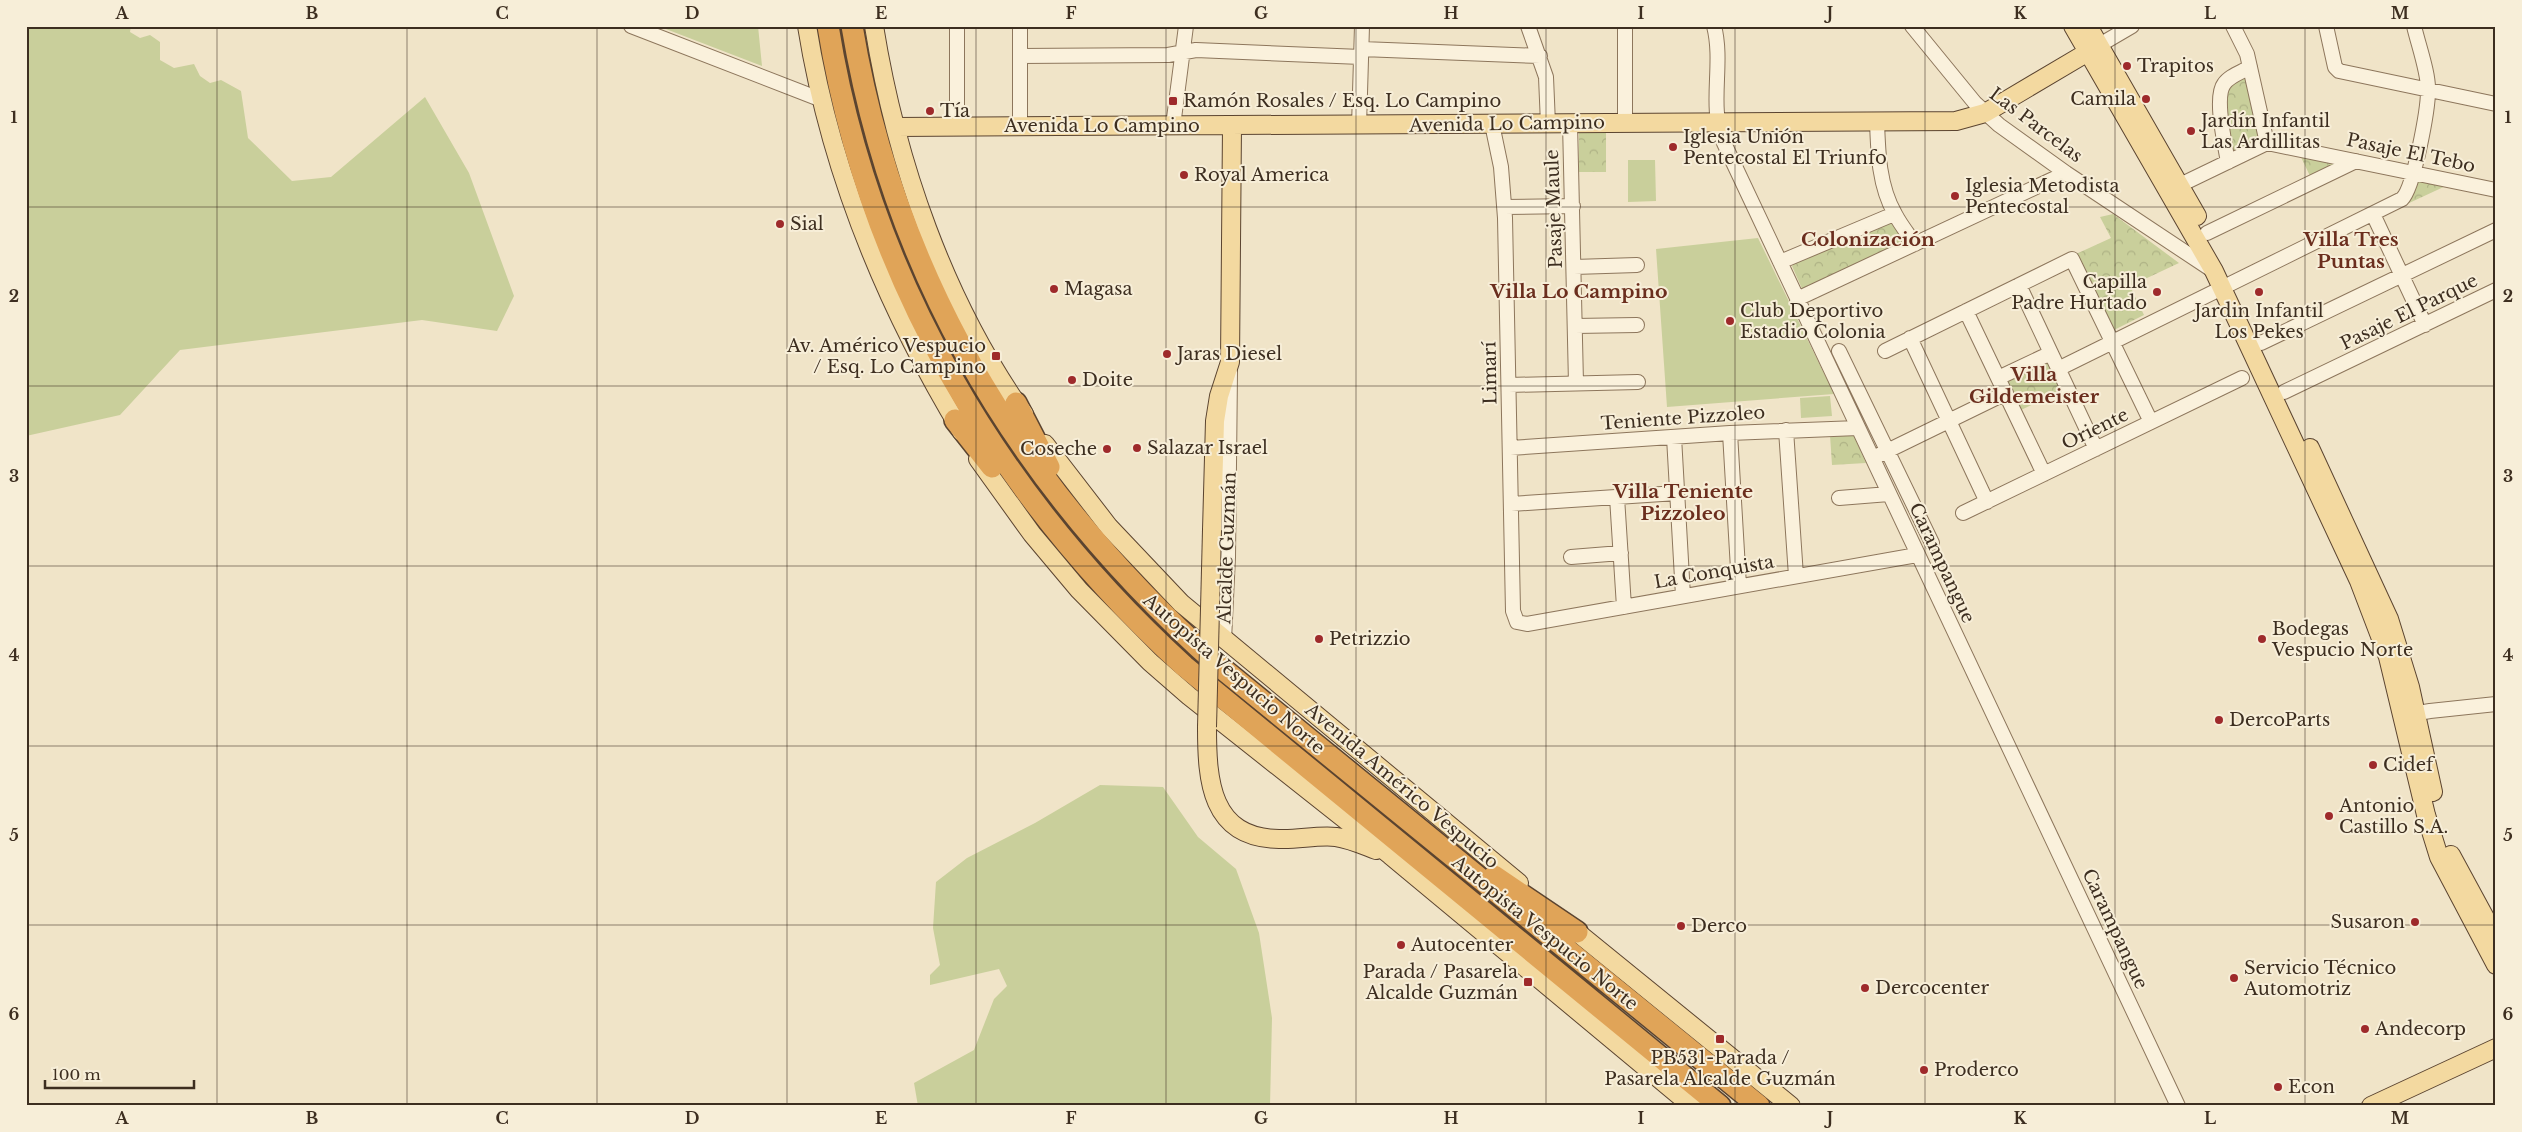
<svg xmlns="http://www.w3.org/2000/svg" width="2522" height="1132" font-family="'Libre Baskerville',serif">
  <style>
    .grass { fill: #c9cf9b }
    .forest { fill: url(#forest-crowns) }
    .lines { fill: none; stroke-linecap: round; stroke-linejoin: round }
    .minor-casing { stroke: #8d765c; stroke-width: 16 }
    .major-casing { stroke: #5b4430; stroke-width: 20 }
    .highway-casing { stroke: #5b4430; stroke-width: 24 }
    .minor { stroke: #faf1dc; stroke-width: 14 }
    .major { stroke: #f3d9a0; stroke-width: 18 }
    .highway { stroke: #e0a458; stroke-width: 21 }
    .major-bridge-casing { stroke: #5b4430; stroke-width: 20; stroke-linecap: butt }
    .major-bridge { stroke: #f3d9a0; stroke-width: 18 }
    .grid { fill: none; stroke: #3d2e20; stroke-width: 1; stroke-opacity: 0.55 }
    .poi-dot { fill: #9e2a2b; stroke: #f7eed8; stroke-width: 2 }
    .labels { text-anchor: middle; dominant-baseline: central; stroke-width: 4; stroke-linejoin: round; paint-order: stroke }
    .poi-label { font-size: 18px; fill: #3d2e20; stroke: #f7eed8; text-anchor: start }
    .street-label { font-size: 18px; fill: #3d2e20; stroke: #f7eed8 }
    .neighbourhood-label { font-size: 19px; font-weight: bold; fill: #6b2e1e; stroke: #f7eed8 }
    .neatline { fill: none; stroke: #3d2e20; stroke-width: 2 }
    .grid-label { font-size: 16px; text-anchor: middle; font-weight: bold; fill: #3d2e20 }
  </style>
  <defs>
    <pattern id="forest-crowns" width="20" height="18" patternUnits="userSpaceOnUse" patternTransform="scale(1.25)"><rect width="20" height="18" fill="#c9cf9b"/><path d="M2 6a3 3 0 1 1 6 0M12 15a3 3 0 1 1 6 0" fill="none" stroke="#aeb285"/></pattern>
  </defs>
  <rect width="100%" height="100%" fill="#f0e4c8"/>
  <path class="grass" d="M26,26H131L130,32L140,38L150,35L160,42V60L174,68L194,64L200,76L210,83L221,80L241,91L248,138L292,181L331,177L425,97L469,173L514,296L497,331L422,320L180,350L120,415L26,436Z
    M658,26H758L762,66Z
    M1628,160H1655L1656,201L1628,202Z
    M1758,238L1834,394L1667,407L1656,249Z
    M1830,396L1832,416L1801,418L1800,398Z
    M1100,785L1163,787L1198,837L1236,869L1259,933L1272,1018L1270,1106H918L914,1083L974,1050L994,999L1007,986L999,969L930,985V975L940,965L933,928L936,882L967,858L1035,823Z"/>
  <path class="forest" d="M2248,74L2262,141L2232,153L2222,95L2227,85Z
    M1579,131H1606V172H1579Z
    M2300,155L2338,163L2310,176Z
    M2417,178L2450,184L2407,204Z
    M2113,214L2179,263L2130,286L2144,315L2112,331L2076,254L2111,238L2100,217Z
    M1889,222L1894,223L1904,244L1803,291L1792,266L1794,264Z
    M2049,360L2064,389L2019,411L2005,381Z
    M1853,434L1866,463L1832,465L1830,435Z"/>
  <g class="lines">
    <g class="minor-casing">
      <path id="minor" d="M631,26L822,100
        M1020,26V127
        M1528,26L1546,77L1548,124
        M1714,26C1724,65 1708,106 1724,143L2178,1106
        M1912,26L1975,103L1999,125L2066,173L2212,270
        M2233,26L2247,54L2267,143
        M2326,26L2335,67L2339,71L2496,104
        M1362,49L1540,56
        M2091,50L2132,26
        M1020,56L1168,55L1196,50L1361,57
        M1877,121C1878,153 1879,186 1895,214C1900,224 1908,234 1915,244
        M1570,123L1576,383
        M1625,123V26
        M1492,124L1501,167L1505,218L1513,611L1517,622L1527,624L1917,555
        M1173,126L1186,26
        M1359,126L1362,26
        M957,127V26
        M2228,162C2225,145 2214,97 2224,84C2229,76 2242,72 2250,67
        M2180,185L2267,143L2496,190
        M1504,207L1573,206
        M2373,214L2425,325
        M2207,233L2356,161
        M1780,262L1894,214
        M1574,267L1637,265
        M2019,285L2096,449
        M1797,299L2066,173
        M1966,311L2044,474
        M1575,326L1637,325
        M1910,338L1987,502
        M2261,343L2496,230
        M1839,351L1932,543
        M1885,351L2072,259L2151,422
        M2058,369L2402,199C2414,188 2428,109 2428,91C2429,74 2418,44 2414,26
        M1998,378L2051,353
        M1509,385L1638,382
        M2284,392L2496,290
        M1786,430L1796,576
        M1730,433L1739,586
        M1674,437L1683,596
        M1510,448L1730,433L1858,428
        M1879,455L2006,393
        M1617,497L1624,607
        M1839,498L1889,494
        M1511,504L1677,493
        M1963,513L2242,378
        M1571,557L1621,553
        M1224,640L1228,557L1230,372
        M2406,715L2430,711L2496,704"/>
    </g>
    <g class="major-casing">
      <path id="major" d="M807,26C830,170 887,308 962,432
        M874,26C896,162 944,301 1024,414
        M2073,26L2214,271L2359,581L2388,657L2426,815L2439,857L2496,965
        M2088,26L2197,216
        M895,127L1956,121L1985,113L2088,52
        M1045,444L1109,527L1181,603L1519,883
        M2310,448L2389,619L2410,687L2433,792
        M978,459L1032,534L1079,590L1150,662L1189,696L1390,855L1692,1106
        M1212,530L1215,421L1219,396L1230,362L1232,126
        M1207,727C1207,780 1210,838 1279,839C1298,840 1317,835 1336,837C1350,839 1363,845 1376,850
        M2451,855L2496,938
        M1567,924L1791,1106
        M2371,1106L2496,1048"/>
    </g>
    <g class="highway-casing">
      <path id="highway" d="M828,26C868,277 998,496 1184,666L1720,1106
        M852,26C895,284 1025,493 1218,665L1759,1106
        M1016,403L1049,467
        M955,420L992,467
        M1494,876L1577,932"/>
    </g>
    <use href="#minor" class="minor"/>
    <use href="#major" class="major"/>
    <use href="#highway" class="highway"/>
    <g class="major-bridge-casing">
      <path id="major-bridge" d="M1207,727L1212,530"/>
    </g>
    <use href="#major-bridge" class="major-bridge"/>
  </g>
  <path class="grid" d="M217,26V1106M407,26V1106M597,26V1106M787,26V1106M976,26V1106M1166,26V1106M1356,26V1106M1546,26V1106M1735,26V1106M1925,26V1106M2115,26V1106M2305,26V1106M26,207H2496M26,386H2496M26,566H2496M26,746H2496M26,925H2496"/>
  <g class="poi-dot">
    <circle cx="2127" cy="66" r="5"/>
    <circle cx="2146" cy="99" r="5"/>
    <rect x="1168" y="96" width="10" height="10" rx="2.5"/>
    <circle cx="930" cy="111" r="5"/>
    <circle cx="2191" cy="131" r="5"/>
    <circle cx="1673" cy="147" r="5"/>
    <circle cx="1184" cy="175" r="5"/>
    <circle cx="1955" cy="196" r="5"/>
    <circle cx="780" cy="224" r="5"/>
    <circle cx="1054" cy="289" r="5"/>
    <circle cx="2157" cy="292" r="5"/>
    <circle cx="2259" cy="292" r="5"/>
    <circle cx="1730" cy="321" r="5"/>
    <circle cx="1167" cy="354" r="5"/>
    <rect x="991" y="351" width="10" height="10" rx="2.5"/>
    <circle cx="1072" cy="380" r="5"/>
    <circle cx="1137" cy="448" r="5"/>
    <circle cx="1107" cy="449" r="5"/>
    <circle cx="1319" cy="639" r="5"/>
    <circle cx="2262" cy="639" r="5"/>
    <circle cx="2219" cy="720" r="5"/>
    <circle cx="2373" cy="765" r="5"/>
    <circle cx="2329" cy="816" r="5"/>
    <circle cx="2415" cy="922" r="5"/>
    <circle cx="1681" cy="926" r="5"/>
    <circle cx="1401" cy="945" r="5"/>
    <circle cx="2234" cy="978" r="5"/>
    <rect x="1523" y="977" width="10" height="10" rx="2.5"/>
    <circle cx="1865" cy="988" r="5"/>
    <circle cx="2365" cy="1029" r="5"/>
    <rect x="1715" y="1034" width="10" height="10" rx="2.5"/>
    <circle cx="1924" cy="1070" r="5"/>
    <circle cx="2278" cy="1087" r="5"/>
  </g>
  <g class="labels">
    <g class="poi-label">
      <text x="2137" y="66">Trapitos</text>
      <text x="2136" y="99" text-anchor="end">Camila</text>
      <text x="1183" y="101">Ramón Rosales / Esq. Lo Campino</text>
      <text x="940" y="111">Tía</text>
      <text x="2201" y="121">Jardín Infantil<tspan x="2201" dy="21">Las Ardillitas</tspan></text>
      <text x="1683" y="137">Iglesia Unión<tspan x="1683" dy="21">Pentecostal El Triunfo</tspan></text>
      <text x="1194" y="175">Royal America</text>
      <text x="1965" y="186">Iglesia Metodista<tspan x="1965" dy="21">Pentecostal</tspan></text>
      <text x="790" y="224">Sial</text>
      <text x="2147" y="282" text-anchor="end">Capilla<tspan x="2147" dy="21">Padre Hurtado</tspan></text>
      <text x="1064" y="289">Magasa</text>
      <text x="1740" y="311">Club Deportivo<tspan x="1740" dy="21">Estadio Colonia</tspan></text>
      <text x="2259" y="311" text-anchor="middle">Jardin Infantil<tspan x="2259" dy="21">Los Pekes</tspan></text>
      <text x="986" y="346" text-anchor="end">Av. Américo Vespucio<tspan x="986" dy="21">/ Esq. Lo Campino</tspan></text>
      <text x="1177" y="354">Jaras Diesel</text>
      <text x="1082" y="380">Doite</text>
      <text x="1147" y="448">Salazar Israel</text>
      <text x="1097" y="449" text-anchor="end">Coseche</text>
      <text x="2272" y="629">Bodegas<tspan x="2272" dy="21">Vespucio Norte</tspan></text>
      <text x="1329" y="639">Petrizzio</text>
      <text x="2229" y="720">DercoParts</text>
      <text x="2383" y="765">Cidef</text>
      <text x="2339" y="806">Antonio<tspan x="2339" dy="21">Castillo S.A.</tspan></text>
      <text x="2405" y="922" text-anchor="end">Susaron</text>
      <text x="1691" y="926">Derco</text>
      <text x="1411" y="945">Autocenter</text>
      <text x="2244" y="968">Servicio Técnico<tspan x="2244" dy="21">Automotriz</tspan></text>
      <text x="1518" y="972" text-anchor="end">Parada / Pasarela<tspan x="1518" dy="21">Alcalde Guzmán</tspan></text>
      <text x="1875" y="988">Dercocenter</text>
      <text x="2375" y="1029">Andecorp</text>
      <text x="1720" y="1058" text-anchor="middle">PB531-Parada /<tspan x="1720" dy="21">Pasarela Alcalde Guzmán</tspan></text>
      <text x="1934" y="1070">Proderco</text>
      <text x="2288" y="1087">Econ</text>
    </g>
    <g class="street-label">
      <text transform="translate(1507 124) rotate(-1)">Avenida Lo Campino</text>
      <text transform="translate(2036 125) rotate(37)">Las Parcelas</text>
      <text x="1102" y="126">Avenida Lo Campino</text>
      <text transform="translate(2411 153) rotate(12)">Pasaje El Tebo</text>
      <text transform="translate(1554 209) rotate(-92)">Pasaje Maule</text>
      <text transform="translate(2409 312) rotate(-26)">Pasaje El Parque</text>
      <text transform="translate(1490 373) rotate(-91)">Limarí</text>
      <text transform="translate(1683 418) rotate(-4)">Teniente Pizzoleo</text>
      <text transform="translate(2095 429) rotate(-26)">Oriente</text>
      <text transform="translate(1227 548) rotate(-88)">Alcalde Guzmán</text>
      <text transform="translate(1942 563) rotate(65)">Carampangue</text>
      <text transform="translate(1714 572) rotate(-10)">La Conquista</text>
      <text transform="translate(1234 674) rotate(41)">Autopista Vespucio Norte</text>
      <text transform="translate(1402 786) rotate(40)">Avenida Américo Vespucio</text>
      <text transform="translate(2115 929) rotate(65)">Carampangue</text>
      <text transform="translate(1545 933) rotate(39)">Autopista Vespucio Norte</text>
    </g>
    <g class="neighbourhood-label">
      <text x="1868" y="239">Colonización</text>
      <text x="2351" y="239">Villa Tres<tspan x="2351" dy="22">Puntas</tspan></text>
      <text x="1579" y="291">Villa Lo Campino</text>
      <text x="2034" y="374">Villa<tspan x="2034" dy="22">Gildemeister</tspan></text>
      <text x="1683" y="491">Villa Teniente<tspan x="1683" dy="22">Pizzoleo</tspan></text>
    </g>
  </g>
  <rect width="2522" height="1132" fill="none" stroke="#f7eed8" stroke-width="55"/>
  <path d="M45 1080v8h149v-8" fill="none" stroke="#3d2e20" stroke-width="2.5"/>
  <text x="52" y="1080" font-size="15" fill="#3d2e20" stroke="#f7eed8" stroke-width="4" paint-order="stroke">100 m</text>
  <rect x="28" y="28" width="2466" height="1076" class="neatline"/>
  <g class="grid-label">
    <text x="122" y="19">A</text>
    <text x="312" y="19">B</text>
    <text x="502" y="19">C</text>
    <text x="692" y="19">D</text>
    <text x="881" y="19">E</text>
    <text x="1071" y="19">F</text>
    <text x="1261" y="19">G</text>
    <text x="1451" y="19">H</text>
    <text x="1641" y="19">I</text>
    <text x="1830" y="19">J</text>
    <text x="2020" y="19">K</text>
    <text x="2210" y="19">L</text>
    <text x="2400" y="19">M</text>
    <text x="14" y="123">1</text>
    <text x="2508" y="123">1</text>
    <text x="14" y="302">2</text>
    <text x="2508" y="302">2</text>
    <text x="14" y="482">3</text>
    <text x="2508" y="482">3</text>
    <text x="14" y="661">4</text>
    <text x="2508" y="661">4</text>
    <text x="14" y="841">5</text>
    <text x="2508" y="841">5</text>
    <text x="14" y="1020">6</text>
    <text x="2508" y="1020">6</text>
    <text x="122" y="1124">A</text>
    <text x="312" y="1124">B</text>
    <text x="502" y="1124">C</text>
    <text x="692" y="1124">D</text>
    <text x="881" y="1124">E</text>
    <text x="1071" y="1124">F</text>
    <text x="1261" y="1124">G</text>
    <text x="1451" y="1124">H</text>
    <text x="1641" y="1124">I</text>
    <text x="1830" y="1124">J</text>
    <text x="2020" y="1124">K</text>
    <text x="2210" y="1124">L</text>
    <text x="2400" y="1124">M</text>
  </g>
</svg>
